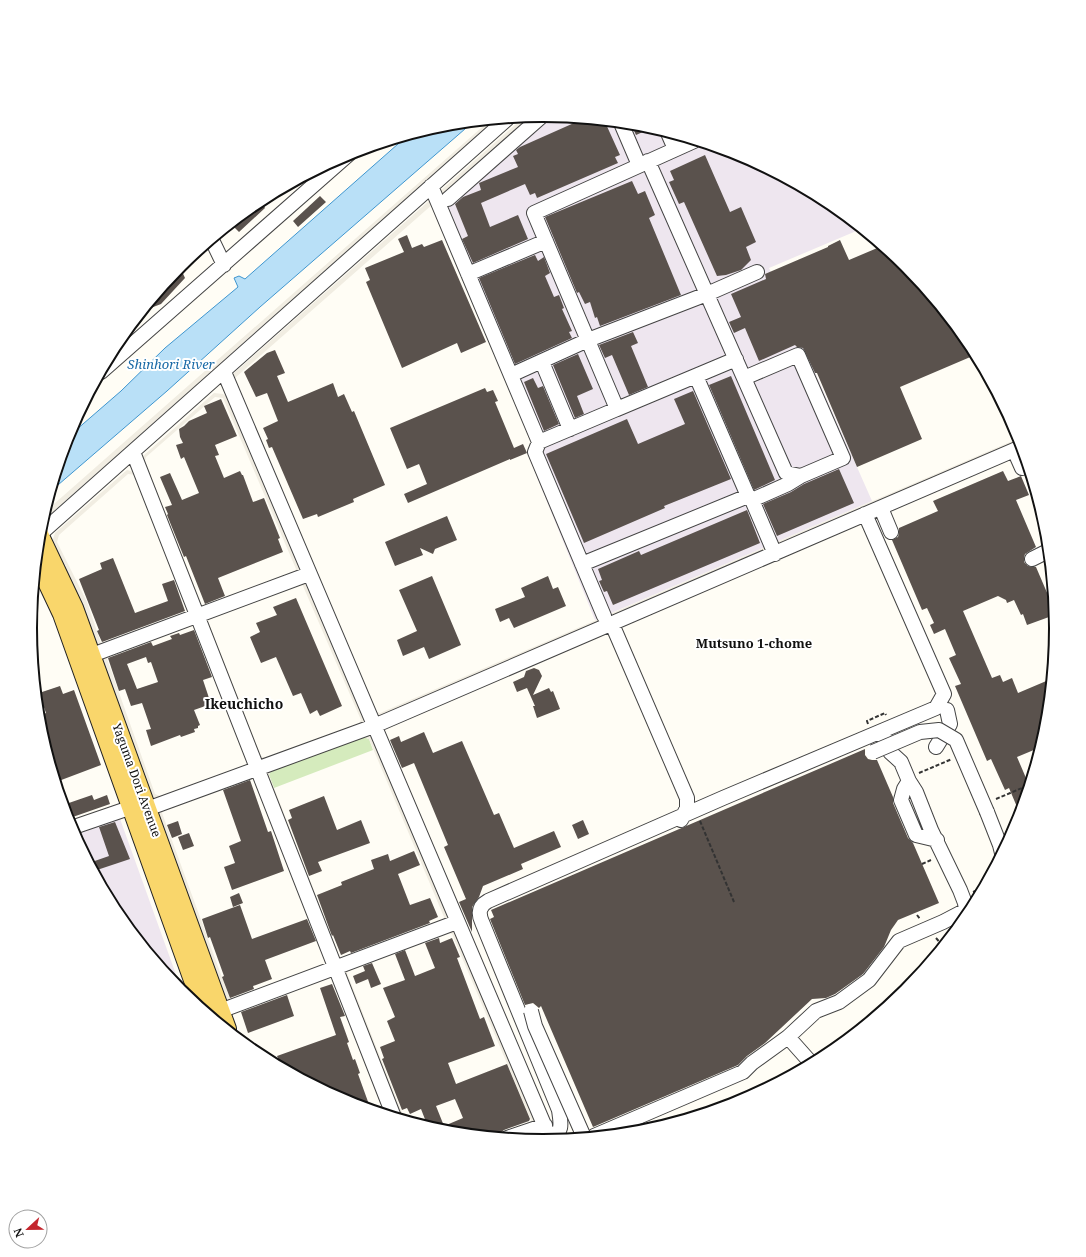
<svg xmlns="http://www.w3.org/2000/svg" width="1086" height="1257" font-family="'Noto Serif',serif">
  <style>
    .industrial { fill: #eee6ef }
    .green { fill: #d5ebbd }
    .plaza { fill: #f1ede2 }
    .water { fill: #b9e0f7; stroke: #3f96cf }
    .building { fill: #5a524d; fill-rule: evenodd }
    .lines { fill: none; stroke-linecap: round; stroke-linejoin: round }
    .minor-casing { stroke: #444; stroke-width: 16 }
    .major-casing { stroke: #222; stroke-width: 20 }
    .path { stroke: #333; stroke-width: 2; stroke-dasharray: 4 2; stroke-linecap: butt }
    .minor { stroke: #fff; stroke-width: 14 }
    .major { stroke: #f9d66b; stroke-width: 18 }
    .minor-bridge-casing { stroke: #444; stroke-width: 16; stroke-linecap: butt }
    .minor-bridge { stroke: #fff; stroke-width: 14 }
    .labels { text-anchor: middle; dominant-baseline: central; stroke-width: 4; stroke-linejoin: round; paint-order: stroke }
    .street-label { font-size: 12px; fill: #111; stroke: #fff }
    .water-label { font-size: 13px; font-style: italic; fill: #1768a6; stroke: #fff }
    .neighbourhood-label { font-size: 13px; font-weight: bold; fill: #111; stroke: #fff }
    .quarter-label { font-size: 14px; font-weight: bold; fill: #111; stroke: #fff }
    .rim { fill: none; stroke: #111; stroke-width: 2 }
  </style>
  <rect width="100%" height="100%" fill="#fffdf5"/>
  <path class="industrial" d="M543,116L643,125L740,155L828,202L861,229L769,268L872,501L595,620L528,455L533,442L431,206L532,117Z
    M119,816L183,994L116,913L73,833Z"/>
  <path class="green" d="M363,737L369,739L373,750L274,788L269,775L271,771Z"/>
  <path class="plaza" d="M524,117H532L235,378V382L233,374Z
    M498,120L48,516L43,518L45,510L46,511L489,121Z
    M214,393L223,394L226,396L300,569L299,573L294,574L296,569L223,398L215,397L146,457L145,461L202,605L206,607H199L143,463V456Z
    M1019,438V440L381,716L378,715L375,711L380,713Z
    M127,470L131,471L136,475L128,474L59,535L57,542L87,602L102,646H99L97,645L52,542L55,533Z
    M303,583L306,585L365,723L260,761L206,619L210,617L208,621L261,756L266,758L358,725L361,720L303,586L299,584Z
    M106,656L155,794L160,796L247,765L248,761L249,766L152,800L101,661L102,658Z
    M369,736L372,738L448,918L443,922L444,917L369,739L363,737Z
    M271,771L269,775L338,952L337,953L266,773Z
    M165,809L162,813L231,1002H226L158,813Z
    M453,931L454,932L535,1120L533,1123L529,1125L531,1120L452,934L447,932Z
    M349,969L347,973L405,1120L401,1119L344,977V971Z"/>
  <path class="water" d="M473,122L260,307L167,391L51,491L68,437L121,391L165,348L238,287L234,278L239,276L245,279L407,136L443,125Z"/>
  <path class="building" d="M583,119L605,122L620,155L615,157L618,163L537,198L535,193L530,195L525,184L481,203L490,227L518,215L528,239L473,263L462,239L468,236L455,204L463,197L481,190L479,183L518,167L513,156L518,154L516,150L520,147Z
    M631,124L643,125L652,128L636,135Z
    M705,155L730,212L741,207L756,242L746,247L751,260L741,270L726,275L717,276L684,202L679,204L669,182L674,180L670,171Z
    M632,181L638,194L645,191L655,215L649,218L681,295L600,326L597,317L595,318L590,302L585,304L579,292L577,293L545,217Z
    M320,196L326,202L298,227L293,221Z
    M261,200L265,208L239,232L231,224Z
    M407,235L412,248L422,244L424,247L442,240L486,342L461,353L457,343L402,368L366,282L370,280L365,268L404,252L398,239Z
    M840,240L849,260L882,246L906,266L970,344L975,355L900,387L922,439L857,467L817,373H815L803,348L797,347L795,345L759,361L745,328L734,333L729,322L741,317L731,294L766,279L765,274L828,247V246Z
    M535,255L538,261L544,257L550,273L545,276L554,297L559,295L564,308L562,309L572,331L569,332L572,338L515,364L479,278Z
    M180,267L185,278L161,304L143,311Z
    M633,332L638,343L631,346L648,387L629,395L612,355L605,358L599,345Z
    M275,350L285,373L277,376L288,402L333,383L338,397L344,394L352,412L354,411L385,485L353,499L354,502L318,517L317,514L303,519L272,447L269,448L266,440L268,439L263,428L278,421L267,393L256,397L244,372L267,353Z
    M578,354L593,389L577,396L584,414L575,418L553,365Z
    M731,376L775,480L754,490L709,385Z
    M533,378L538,388L543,386L559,424L544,431L524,382Z
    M485,388L487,392L493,390L498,401L495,402L514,448L523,444L527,453L510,460V459L408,503L404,494L427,484L419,464L407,469L390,428Z
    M693,391L731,479L664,506L665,508L584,543L546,454L627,419L638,444L685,424L674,399Z
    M221,399L237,436L215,445L219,455L215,456L224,478L240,471L242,475H243L253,502L264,498L280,538L278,539L283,552L218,578L225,596L205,604L186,556L184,557L167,515L168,514L165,507L172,505L160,477L170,473L182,500L199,493L184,457L181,459L176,445L183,443L180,437L179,429L184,426L189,421L207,413L204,406Z
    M839,469L854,503L777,536L763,504L791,492L804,484Z
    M1003,471L1008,481L1021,476L1029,495L1016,500L1036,547L1025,554L1024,558V562L1028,566L1036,567L1054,609V613L1048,616L1049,617L1027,625L1023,614L1021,615L1014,600L1007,603L1006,600L998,596L963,611L992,678L1000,675L1003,682L1012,678L1018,693L1051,679L1046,729L1041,747L1017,757L1029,785L1020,814L1009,788L1005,790L991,759L987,761L955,686L961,684L949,658L956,655L945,629L934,634L930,625L934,623L927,608L922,610L892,540L898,537L899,533V528L938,511L933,501Z
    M747,510L760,543L613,605L607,591L604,592L599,581L602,580L598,569L639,551L641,555Z
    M447,516L457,540L435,549L433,554L420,548L423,555L395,566L385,542Z
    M113,558L135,613L168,601L162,584L174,580L185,611L102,642L97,631L99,630L79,579L102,569L100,563Z
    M432,576L461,645L429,659L424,647L403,656L397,640L417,631L399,590Z
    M548,576L553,589L558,587L566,606L514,628L509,618L500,622L495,609L525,597L521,588Z
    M296,598L342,706L320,716L317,710L310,714L301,693L293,696L276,657L261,663L250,637L260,632L256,623L277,615L273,607Z
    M194,630L212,677L203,680L211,704L194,710L200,725L198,726V728L194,729L195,732L181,737L180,735L151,746L146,730L151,729L142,703L131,706L125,689L119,691L108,658L151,642L153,646L172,639L170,636L179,633L180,635ZM146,657L148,663L151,662L158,682L137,689L127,664Z
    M534,668L539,670L542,676L533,695L549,688L551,692L553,691L560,709L537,718L533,706H535L527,688L517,692L513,682L524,677L526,671Z
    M60,686L63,694L74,690L101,765L56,782L40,728L39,716L46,713L39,693Z
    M424,732L433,753L462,741L494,815L499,813L514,848L554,831L561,847L521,864L523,869L483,886L479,897L472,907V932L459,902L466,899L444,847L448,845L414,763L402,768L390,740L399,736L401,742Z
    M865,749V755L868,759L872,760H877L893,797V803L908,838L913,843L939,903L898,920L891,930L884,947L863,974L835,994L826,998L812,999L765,1043L747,1056L738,1065L593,1127L541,1006L539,1008L533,1003L525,1005L490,919L494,917L491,910Z
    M250,780L268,832L271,831L284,871L232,890L224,867L235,863L229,846L241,841L223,790Z
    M92,795L94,800L107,795L110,804L67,819L63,805Z
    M324,796L337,830L361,820L370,843L318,862L322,871L309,876L288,820L292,818L289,810Z
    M583,820L589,834L578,839L572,825Z
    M178,821L182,834L172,838L167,825Z
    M115,822L130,859L94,871L89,863L109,856L99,827Z
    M189,833L194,846L183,850L178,837Z
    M414,851L420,865L398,874L410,905L430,898L438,917L429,921L430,923L351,953L350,951L341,955L333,935L332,936L317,895L342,885L341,882L374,869L371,860L388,854L390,861Z
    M239,893L243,903L233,907L230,897Z
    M240,905L252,939L307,919L316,941L265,960L272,979L253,986L254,989L230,998L222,977L224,976L210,937L208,938L202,919Z
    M439,938L440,943L452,938L460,957L457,958L480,1019L484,1017L495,1046L448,1063L456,1084L507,1064L530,1119L529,1121L504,1130L500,1133L499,1137L474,1135L472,1129L461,1133L443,1132L428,1127L421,1109L410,1114L407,1108L402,1110L382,1059L384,1058L380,1047L395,1041L387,1021L395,1017L383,988L405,980L395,954L405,950L415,976L435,968L425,943ZM455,1099L463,1118L444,1126L436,1106Z
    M372,963L381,984L371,988L368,979L356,984L353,976L365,971L363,966Z
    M332,984L345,1016L340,1017L349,1042L347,1043L353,1060L355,1059L360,1073L358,1074L371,1110L346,1102L282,1068L277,1056L336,1035L320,988Z
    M287,995L294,1016L248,1033L241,1012Z"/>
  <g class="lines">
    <g class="minor-casing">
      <path id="minor" d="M621,123L639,165
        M668,133L675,149
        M694,141L534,213L617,409L736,359
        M648,161L786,473L801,476L843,458L798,355L744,378
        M431,186L539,442
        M448,199L542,116
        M212,240L224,265
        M468,274L546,241
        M542,362L570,429
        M101,372L349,154
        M224,372L551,1141
        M511,375L588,340L707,294L757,272
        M1014,450L1022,468
        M133,452L394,1117
        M748,496L752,500L775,554
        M752,500L788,484L801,476
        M881,508L891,532
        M39,535L507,119
        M1032,559L1048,551
        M582,564L748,496L696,376
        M604,616L535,452L539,442L617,409
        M612,624L687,798V808L681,820
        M92,655L309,574
        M936,747L950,724L947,710
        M909,781L904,789L901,800L916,835L937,840
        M147,809L374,726L1021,447
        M987,812L1000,845L1002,853
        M71,828L141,804
        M183,993L196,989
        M212,1014L457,922
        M788,1037L812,1064
        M594,1136L743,1072L752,1063L788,1037L816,1011L839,1002L869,980L899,941L943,922L966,910L965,903L960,890L931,830L916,792L909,781L901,762L890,752L883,735
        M507,1138L545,1125
        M551,1140C563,1131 561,1124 559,1110L482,922C478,913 479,906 488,901L723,798L936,708L944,694L865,514"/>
    </g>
    <g class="major-casing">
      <path id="major" d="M39,534L74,608L227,1029
        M37,561L62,614L204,1011"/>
    </g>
    <path class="path" d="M868,724L867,721L885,713L886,715
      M919,773L952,759
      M996,799L1029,785
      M700,821L734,902
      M922,864L931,860
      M973,892L983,888
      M917,915L920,919
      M936,938L943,946"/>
    <use href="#minor" class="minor"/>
    <use href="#major" class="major"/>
    <g class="minor-bridge-casing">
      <path id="minor-bridge" d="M873,752L920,732L939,730L956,740L987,812
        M531,1011L535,1026L584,1137"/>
    </g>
    <use href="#minor-bridge" class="minor-bridge"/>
  </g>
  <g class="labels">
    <g class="street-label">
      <text transform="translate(137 780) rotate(70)">Yaguma Dori Avenue</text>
    </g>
    <g class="water-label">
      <text x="171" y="364">Shinhori River</text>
    </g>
    <g class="neighbourhood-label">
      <text x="754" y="643">Mutsuno 1-chome</text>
    </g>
    <g class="quarter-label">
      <text x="244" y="703">Ikeuchicho</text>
    </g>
  </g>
  <path d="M0 0H1086V1257H0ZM37 628a506 506 0 1 1 1012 0a506 506 0 1 1-1012 0Z" fill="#fff" fill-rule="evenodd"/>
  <path class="rim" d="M37 628a506 506 0 1 1 1012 0a506 506 0 1 1-1012 0Z"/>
  <g transform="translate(28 1229) rotate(248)"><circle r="19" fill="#ffffff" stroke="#a0a0a0"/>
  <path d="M0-3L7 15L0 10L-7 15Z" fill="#c4262e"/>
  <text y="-6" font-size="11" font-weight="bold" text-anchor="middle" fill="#111111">N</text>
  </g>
</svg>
